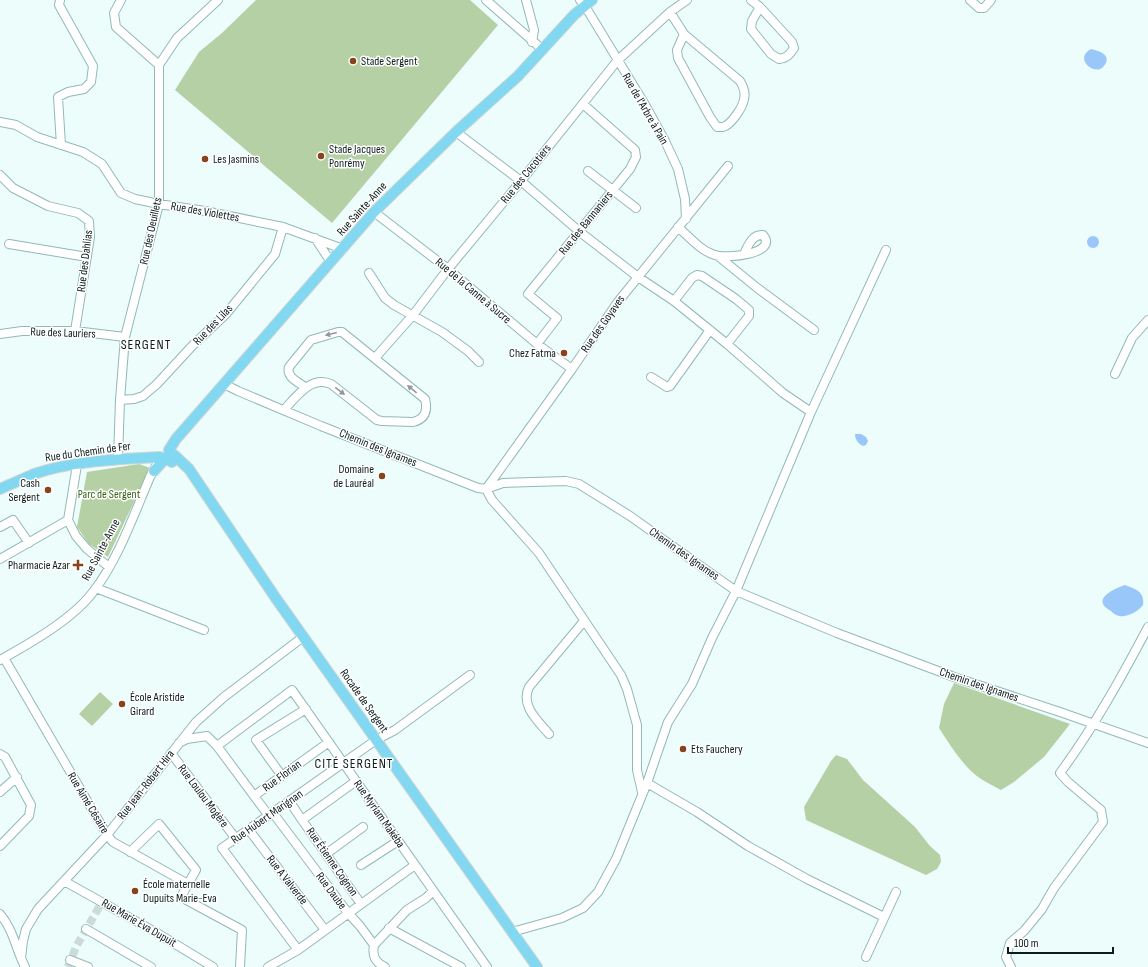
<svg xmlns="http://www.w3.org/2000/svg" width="1148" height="967" font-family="'Sofia Sans Condensed',sans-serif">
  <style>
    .green { fill: #b6d0a6 }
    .water { fill: #9ac7f9 }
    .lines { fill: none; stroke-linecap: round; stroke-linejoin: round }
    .minor-tunnel { stroke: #cbdbda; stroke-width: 8; stroke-dasharray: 8 4; stroke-linecap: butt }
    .minor-casing { stroke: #91b9b7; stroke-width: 10 }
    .major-casing { stroke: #d3d6d6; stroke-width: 12 }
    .minor { stroke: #fff; stroke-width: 8 }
    .major { stroke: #81d8f0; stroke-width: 10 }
    .oneway { fill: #929998 }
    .poi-dot { fill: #88421c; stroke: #fff; stroke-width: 1.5 }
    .labels { text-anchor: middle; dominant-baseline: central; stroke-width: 3; stroke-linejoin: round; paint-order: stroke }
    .poi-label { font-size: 12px; fill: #0c1c1b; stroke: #fff; text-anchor: start }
    .street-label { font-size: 12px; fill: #0c1c1b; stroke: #fff }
    .park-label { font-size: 12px; fill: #396316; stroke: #fff }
    .quarter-label { font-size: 14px; letter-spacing: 1px; fill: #0c1c1b; stroke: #fff }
  </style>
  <rect width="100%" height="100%" fill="#edfdfc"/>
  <path class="green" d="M256,0H470L498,25L332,223L175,90L199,52L222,33Z
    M139,464L150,468L108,557L89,544L77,527L87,472Z
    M954,683L1070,724L1044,757L1014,782L1001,790C994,786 987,783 981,779C964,768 950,745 939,728L944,704Z
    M100,692L113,704L92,726L79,714Z
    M836,755L847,759L863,780L915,827L930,846L940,855L941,862L937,869L926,875L806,820L804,807L831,761Z"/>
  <path class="water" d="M1091,49C1101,51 1113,56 1103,67C1095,76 1073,59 1091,49Z
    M1087 242a6 6 0 1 1 12 0a6 6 0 1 1-12 0Z
    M855,434H861L866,437L868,441L866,445L863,446C859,444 855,440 855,434Z
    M1125,585C1135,589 1145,591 1143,605C1139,611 1126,618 1119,616C1115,615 1113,613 1111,611C1090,600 1113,589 1125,585Z"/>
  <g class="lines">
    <path class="minor-tunnel" d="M68,967L76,947L102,902"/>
    <g class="minor-casing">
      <path id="minor" d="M60,0L59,5L93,66L91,82L84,89L68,92L58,97L61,145
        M121,0L114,13L116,27L159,65
        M486,0L543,50
        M526,0L534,30L532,42
        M580,0L585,6L644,103L665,141L678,169L685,199L686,219
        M751,0L760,7L792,42L794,48C790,54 787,58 779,59L771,54L751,29L752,21L760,7
        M970,0L979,8H984L991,0
        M670,12L684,34L740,81C743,86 746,92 744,99C743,107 731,125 723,127C721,127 719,127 717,127L710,117L678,58L677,50L684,34
        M0,122L16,125L37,137L83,152L102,164L121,193L135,199L159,204L205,211L283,227L343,249
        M456,132L521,181L580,232L638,277L674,301L727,344L783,393L811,412
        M588,171L636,208
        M0,175L13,188L48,206L78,213L89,221L90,237L75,331
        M374,212L448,269L537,344L572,369
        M678,227C689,237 701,251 715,255C726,259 779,254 763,235C752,234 748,246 744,254
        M315,238L331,262
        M9,244L87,257
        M718,256L756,287L814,330
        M369,273L385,298L394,305L442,332L468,351L479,362
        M674,301L692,278L697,275L702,276L736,299L749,310V316L727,344
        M0,334L22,331H75L125,337
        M537,344L557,318L528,294L630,169L636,157L635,150L583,104
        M375,358L413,315L448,269L521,181L617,61L670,12L687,0
        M1115,374L1132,338L1148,320
        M651,377L667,387L670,386L710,330
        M224,384L238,391L321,426L478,488L486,489L503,483L566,481L579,484L630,516L736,591L837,633L954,677L1060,712L1148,743
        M120,400L134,399L143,396L157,384L193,345L226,314L275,254L283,227
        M284,410C296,397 311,375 331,384L377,420L382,421L413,422C425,419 428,411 425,399L342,332H338L311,340L289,367C286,377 298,382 305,387
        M118,459L120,400L125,337L159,204V65L177,38L218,0
        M68,520L76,536L87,549L109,567
        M0,527L13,520L29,543
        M0,559L68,520L77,465
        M96,588L204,630
        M4,658L107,835L113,842L188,884L181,897L242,930L240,967
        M0,660C29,644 73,619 93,592C118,560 134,514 150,477L156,466
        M549,734C538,721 520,706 529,687L584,621
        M179,743L187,739L207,736L217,746L292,690L487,967
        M217,746L269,816
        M171,753L236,839
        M0,754L5,757L31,805L29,816L0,846
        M282,776L256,740L306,709
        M356,781L302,820L361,904
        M647,783L697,812L748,846L807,879L884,917
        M0,792L17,777
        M642,792L637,770V725L627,689L621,675L539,553L492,500L486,489L572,369L617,303L728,166
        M254,796L329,742
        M290,802L302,820
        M273,813L348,913L360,926L374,945C372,956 375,962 385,967
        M249,830L325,930
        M130,852L159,824L196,870L188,884
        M326,854L363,827
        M361,865L398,841
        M64,881L157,933L213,967
        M0,914C13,929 16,949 25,967
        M389,928L461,967
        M86,929L151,967
        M512,932L562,918L583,908L598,892L616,859L647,783L668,722L692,684L712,638L736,591L811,412L886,250
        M374,945L407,910L426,898L433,891
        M298,950L222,848L376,740L395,730L470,675
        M866,957L896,892
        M21,958L23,941L26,929L38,909L107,835L196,722L224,697L303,637
        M70,960L88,967
        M268,967L298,950L415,865
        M1011,967L1006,957L1010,943L1024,931L1042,909L1054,888L1103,822L1101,810L1068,782L1060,773C1094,727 1121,678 1148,627"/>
    </g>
    <g class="major-casing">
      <path id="major" d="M169,450L176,439L374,212L456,132L518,76L574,15L592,0
        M169,453L174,455L189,469L275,597L537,967
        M154,471L164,460L167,459L172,462
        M0,489C11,484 23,479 34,474C71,461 120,459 160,457"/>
    </g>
    <use href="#minor" class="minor"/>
    <use href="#major" class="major"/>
  </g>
  <defs><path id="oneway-solid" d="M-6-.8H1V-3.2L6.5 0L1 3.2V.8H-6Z"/></defs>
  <g class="oneway">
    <use href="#oneway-solid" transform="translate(331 334) rotate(166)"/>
    <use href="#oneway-solid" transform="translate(412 389) rotate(-141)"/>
    <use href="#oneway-solid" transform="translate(340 391) rotate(38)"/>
  </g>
  <g class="poi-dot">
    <circle cx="353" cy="61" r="4"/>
    <circle cx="321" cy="156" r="4"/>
    <circle cx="205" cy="159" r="4"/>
    <circle cx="564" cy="353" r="4"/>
    <circle cx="382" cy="476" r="4"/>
    <circle cx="48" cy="490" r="4"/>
    <path d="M76 559h4v4h4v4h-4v4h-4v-4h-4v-4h4z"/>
    <circle cx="122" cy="704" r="4"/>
    <circle cx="683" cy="749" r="4"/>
    <circle cx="135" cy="891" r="4"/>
  </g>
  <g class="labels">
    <g class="poi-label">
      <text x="361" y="61">Stade Sergent</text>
      <text x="329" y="149">Stade Jacques<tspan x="329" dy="14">Ponrémy</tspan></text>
      <text x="213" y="159">Les Jasmins</text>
      <text x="556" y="353" text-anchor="end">Chez Fatma</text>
      <text x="374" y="469" text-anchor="end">Domaine<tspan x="374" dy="14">de Lauréal</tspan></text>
      <text x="40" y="483" text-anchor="end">Cash<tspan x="40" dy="14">Sergent</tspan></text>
      <text x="70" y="565" text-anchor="end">Pharmacie Azar</text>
      <text x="130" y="697">École Aristide<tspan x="130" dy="14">Girard</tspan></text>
      <text x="691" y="749">Ets Fauchery</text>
      <text x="143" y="884">École maternelle<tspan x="143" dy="14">Dupuits Marie-Eva</tspan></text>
    </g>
    <g class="street-label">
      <text transform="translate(645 109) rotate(60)">Rue de l'Arbre à Pain</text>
      <text transform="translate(526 174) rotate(-51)">Rue des Cocotiers</text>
      <text transform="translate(362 209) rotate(-48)">Rue Sainte-Anne</text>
      <text transform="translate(205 212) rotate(10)">Rue des Violettes</text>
      <text transform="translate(586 223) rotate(-51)">Rue des Bannaniers</text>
      <text transform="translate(151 231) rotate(-78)">Rue des Oeuillets</text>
      <text transform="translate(85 261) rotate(-83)">Rue des Dahlias</text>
      <text transform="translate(473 291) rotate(40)">Rue de la Canne à Sucre</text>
      <text transform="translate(603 324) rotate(-55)">Rue des Goyaves</text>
      <text transform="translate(213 325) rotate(-46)">Rue des Lilas</text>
      <text transform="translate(63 333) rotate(2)">Rue des Lauriers</text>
      <text transform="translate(378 448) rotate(22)">Chemin des Ignames</text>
      <text transform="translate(88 452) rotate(-8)">Rue du Chemin de Fer</text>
      <text transform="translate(101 550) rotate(-62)">Rue Sainte-Anne</text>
      <text transform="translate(684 554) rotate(35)">Chemin des Ignames</text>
      <text transform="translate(979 685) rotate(19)">Chemin des Ignames</text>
      <text transform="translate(364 701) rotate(55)">Rocade de Sergent</text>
      <text transform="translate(282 776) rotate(-36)">Rue Florian</text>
      <text transform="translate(146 785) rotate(-52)">Rue Jean-Robert Hira</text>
      <text transform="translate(203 796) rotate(53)">Rue Loulou Mogère</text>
      <text transform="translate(88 803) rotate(59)">Rue Aimé Césaire</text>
      <text transform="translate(379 814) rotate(55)">Rue Myriam Makéba</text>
      <text transform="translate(267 817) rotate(-35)">Rue Hubert Marignan</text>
      <text transform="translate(332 862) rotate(55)">Rue Étienne Cognon</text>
      <text transform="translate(287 880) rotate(52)">Rue A Valverde</text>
      <text transform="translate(331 891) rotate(53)">Rue Daube</text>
      <text transform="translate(139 923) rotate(30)">Rue Marie Éva Dupuit</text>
    </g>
    <g class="park-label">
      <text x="109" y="494">Parc de Sergent</text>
    </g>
    <g class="quarter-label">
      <text x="146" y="344">SERGENT</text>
      <text x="354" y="763">CITÉ SERGENT</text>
    </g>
  </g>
  <path d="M1008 947v6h105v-6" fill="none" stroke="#0c1c1b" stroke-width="2"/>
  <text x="1014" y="947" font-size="12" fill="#0c1c1b" stroke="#ffffff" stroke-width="3" paint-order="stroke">100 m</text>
</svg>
